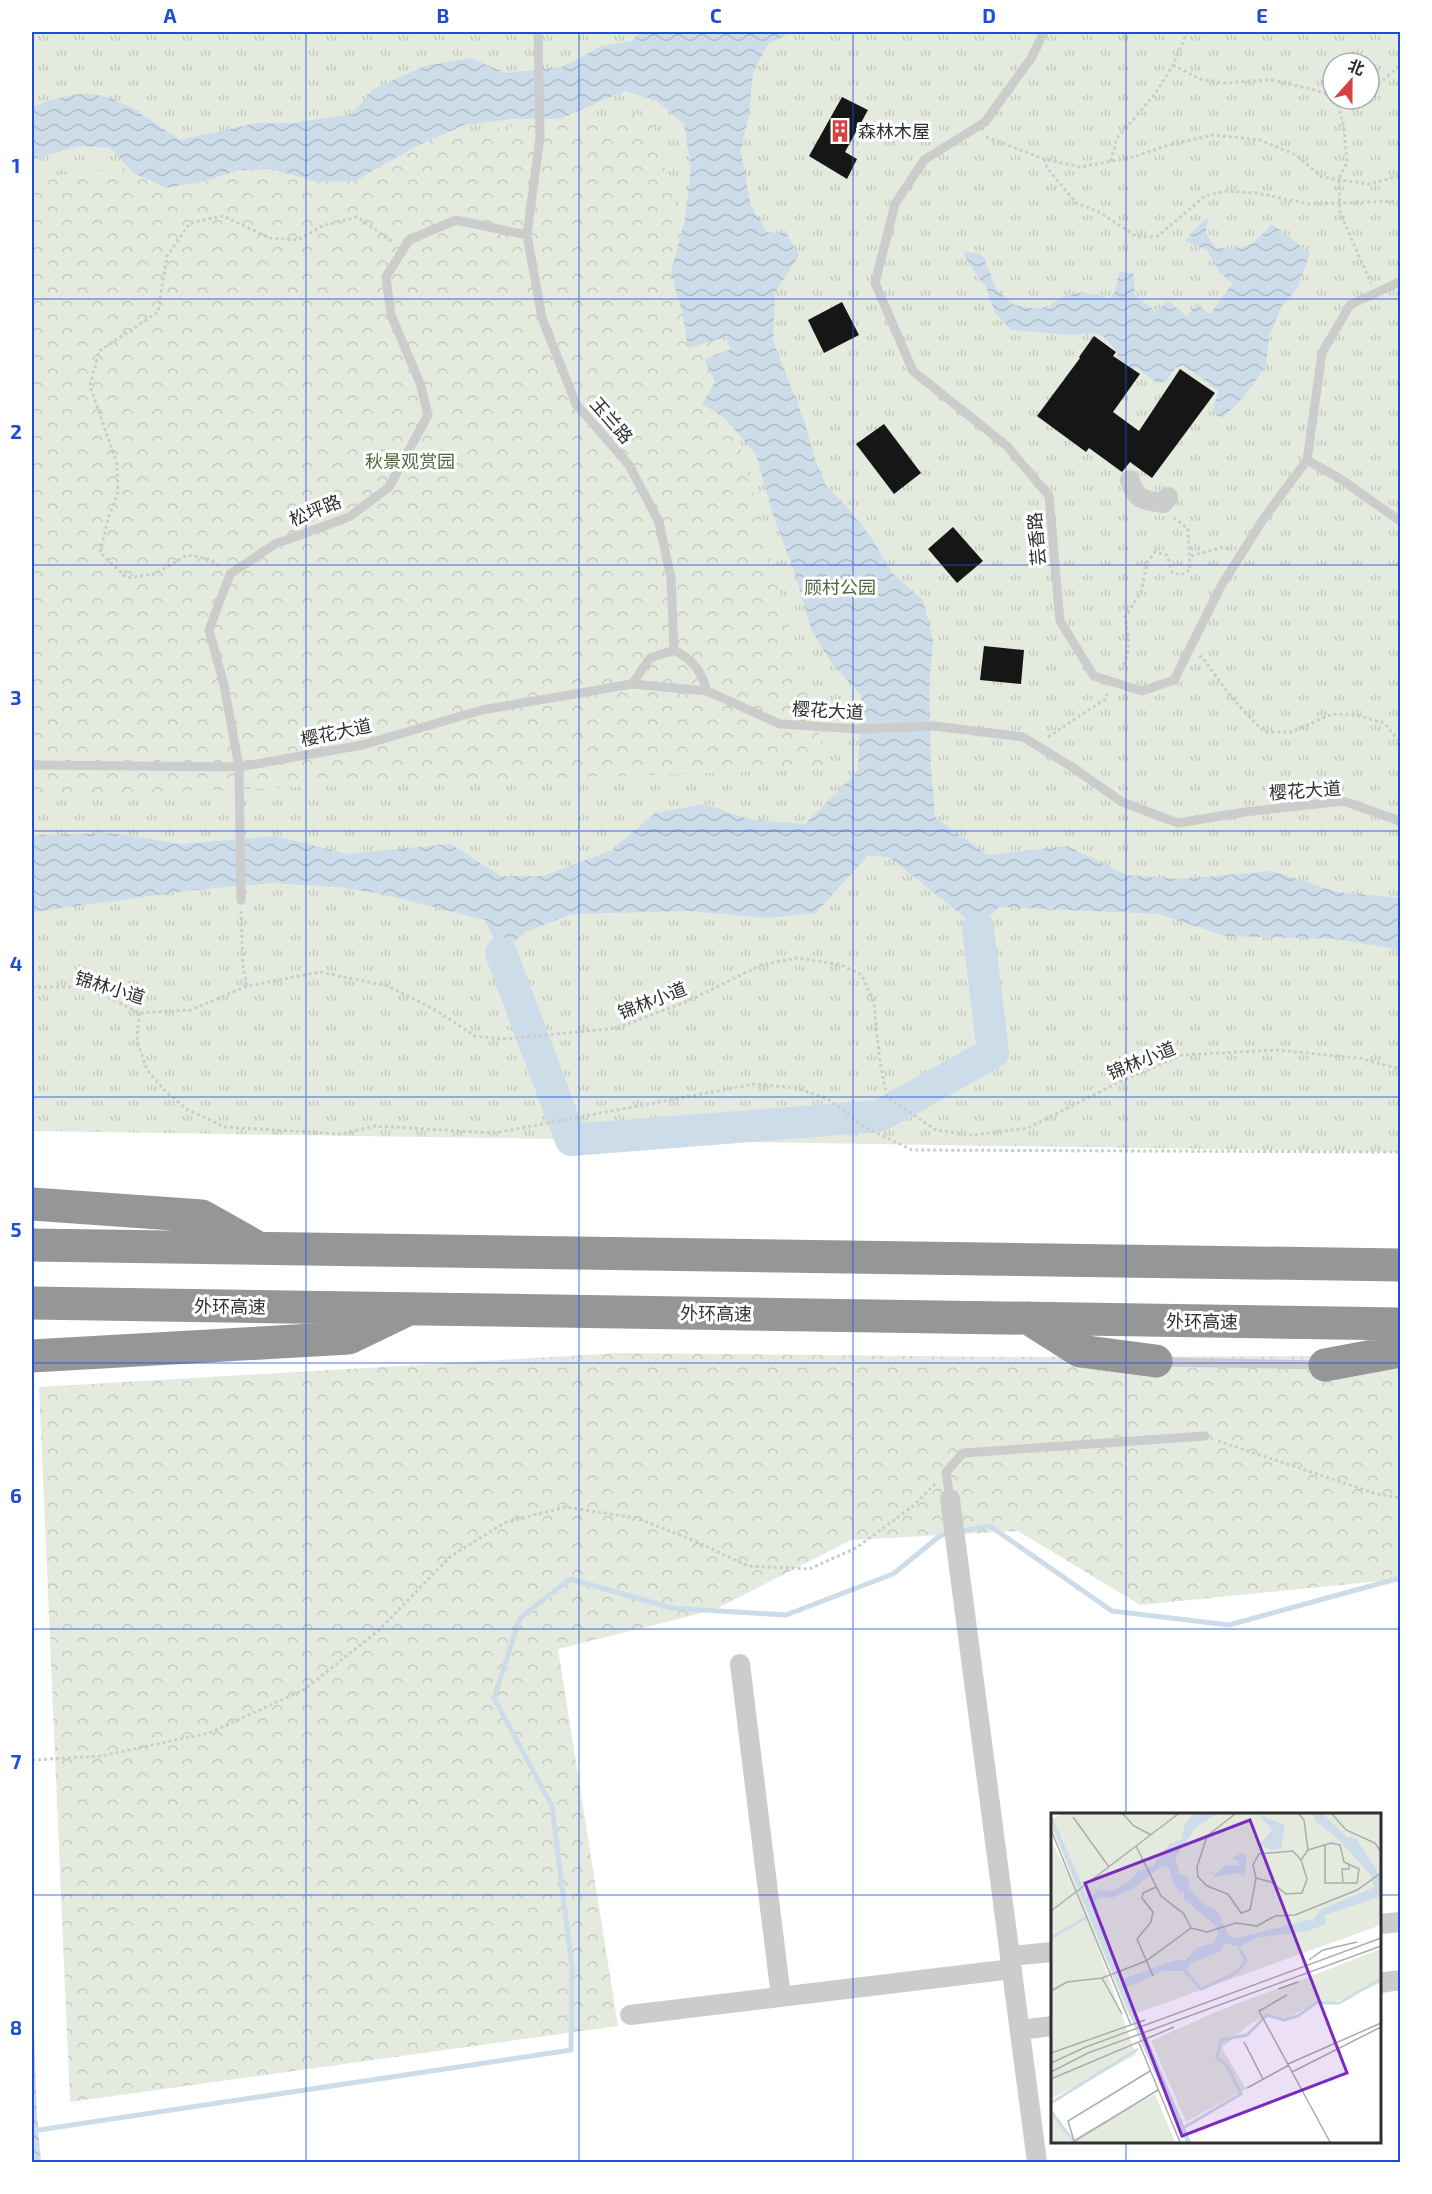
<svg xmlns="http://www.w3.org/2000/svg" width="1432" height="2194" font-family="'Exo 2','Noto Sans SC',sans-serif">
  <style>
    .grass { fill: url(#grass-tufts); fill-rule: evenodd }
    .forest { fill: url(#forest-crowns) }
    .water { fill: url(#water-waves) }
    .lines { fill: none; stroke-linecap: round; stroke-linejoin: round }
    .stream { stroke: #ccdce9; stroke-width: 5 }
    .river { stroke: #ccdce9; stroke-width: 32 }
    .building { fill: #161616 }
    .path { stroke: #ccc; stroke-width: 3; stroke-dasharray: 3 3; stroke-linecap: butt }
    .lane { stroke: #ccc; stroke-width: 9 }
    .street { stroke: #ccc; stroke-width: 20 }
    .highway { stroke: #969696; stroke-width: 33 }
    .grid { fill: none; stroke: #1d4ed8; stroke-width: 1.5; stroke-opacity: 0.55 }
    .labels { text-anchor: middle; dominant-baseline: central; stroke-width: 6; stroke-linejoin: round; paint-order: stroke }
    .poi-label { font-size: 18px; fill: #2f2f2f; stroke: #fff; text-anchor: start }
    .street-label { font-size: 18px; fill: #2f2f2f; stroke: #fff }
    .park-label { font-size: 18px; fill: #506740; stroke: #fff }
    .inset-river { fill: none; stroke: #ccdce9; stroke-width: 3 }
    .inset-road { fill: none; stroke: #acacac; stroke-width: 1.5 }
    .view { fill: #7b2cbf; fill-opacity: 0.15; stroke: #7b2cbf; stroke-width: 3 }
    .inset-edge { fill: none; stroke: #2f2f2f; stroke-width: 3 }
    .neatline { fill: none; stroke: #1d4ed8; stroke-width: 2 }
    .grid-label { font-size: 20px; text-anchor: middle; font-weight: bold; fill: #1d4ed8 }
  </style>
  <defs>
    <pattern id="grass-tufts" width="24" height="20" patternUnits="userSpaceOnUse" patternTransform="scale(1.5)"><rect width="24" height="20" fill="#e4ebde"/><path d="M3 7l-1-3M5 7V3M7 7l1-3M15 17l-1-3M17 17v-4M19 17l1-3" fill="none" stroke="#c4cabf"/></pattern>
    <pattern id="forest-crowns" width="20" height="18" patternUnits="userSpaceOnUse" patternTransform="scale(1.5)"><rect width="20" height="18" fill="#e4ebde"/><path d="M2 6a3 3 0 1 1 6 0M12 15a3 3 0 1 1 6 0" fill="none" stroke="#c4cabf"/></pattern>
    <pattern id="water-waves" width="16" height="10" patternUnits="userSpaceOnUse" patternTransform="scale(1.5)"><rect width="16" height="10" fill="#ccdce9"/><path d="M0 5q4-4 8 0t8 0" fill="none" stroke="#b0bdc8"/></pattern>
  </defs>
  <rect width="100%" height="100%" fill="#fff"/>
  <path class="grass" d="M32,32H1400V1152L32,1131ZM1333,63H1369V99H1333Z"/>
  <path class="forest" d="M650,112L828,769L32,796V178Z
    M621,1353L1018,1357L1400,1356V1579L1140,1605L1018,1531L851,1540L714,1610L558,1649L618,2026L70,2102L39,1387Z"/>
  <path class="water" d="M640,32H793L768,44L753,73L749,114L741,150L750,204L767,232L786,233L799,255L775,293L773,341L804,420L814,456L826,486L849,509L873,540L892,573L923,600L933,640L929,686L931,768L935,817L988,855L1067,846L1127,875L1182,879L1272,871L1337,892L1400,898V950L1338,939L1225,936L1159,914L999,907L978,928L889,857L867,856L816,913L768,918L689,911L572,914L525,932L501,953L485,920L382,894L338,887L272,883L203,889L32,912V835L113,833L180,844L276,836L347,854L451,844L500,876H544L612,850L655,813L703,804L753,820L805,824L858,771L861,695L830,661L812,631L795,574L773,515L756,455L725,418L702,404L715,382L704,359L731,349L726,337L688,348L683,316L671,272L685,219L691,167L684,124L657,101L625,91L559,119H512L464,125L417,146L355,181L317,182L271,169L239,170L205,181L166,188L134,173L110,148L78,146L32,160V107C48,101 69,93 87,94C121,95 152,122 180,140L257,123H293L352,114L374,89L424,66L470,58L506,73L562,67L601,46L631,41Z
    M1208,217L1206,234L1216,248C1249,249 1249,248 1272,224L1310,253L1298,287L1281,307L1269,336L1266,366L1242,399L1222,418L1212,412L1218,392L1215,388L1183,365L1175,368L1166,381L1157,383L1136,367L1132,370L1111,364L1118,353L1105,338L1095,333L1073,335L1011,330L995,313L986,287L967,261L964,252L977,253L983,256L997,290L1014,305L1032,308L1048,307L1062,297L1082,292L1109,298L1115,292L1119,272L1133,273L1135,295L1156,312L1168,301L1187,316L1197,304L1210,314L1233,283L1220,273L1207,250L1185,241L1193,231Z
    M32,1976L37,2116L41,2162H32Z"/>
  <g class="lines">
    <path class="stream" d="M32,2131L571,2050L572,1968L552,1806L494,1698L520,1618L570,1579L672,1608L786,1615L893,1574L941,1535L990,1526L1112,1611L1229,1625L1396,1579L1400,1580"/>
    <path class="river" d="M501,953L571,1140L879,1116L993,1053L978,928"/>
  </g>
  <path class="building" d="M842,97L868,110L845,152L857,159L847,179L809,156Z
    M842,302L859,335L824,353L808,320Z
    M1094,336L1116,352L1113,356L1140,374L1113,412L1139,431L1180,369L1215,393L1152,478L1130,462L1122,472L1089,448L1086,452L1037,416L1080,358L1079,357Z
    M884,424L921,473L894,494L856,444Z
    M953,527L983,561L957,583L928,549Z
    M984,646L1024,650L1021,684L980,680Z"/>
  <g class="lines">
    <path class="path" d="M1173,65L1200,79L1223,83L1271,80L1312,89L1333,96
      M1369,92L1397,68L1400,62
      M1337,99L1344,129L1347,162L1339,179L1340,213L1371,283
      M986,137L1044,159L1080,167L1130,158L1165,146L1212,135L1260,140L1296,155L1322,177L1368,184L1400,176
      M1044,159L1047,168L1076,203L1101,213L1137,237L1158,236L1205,196L1226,191L1257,193L1309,204L1400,201
      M1111,161L1117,138L1155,94L1173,65L1185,37L1184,32
      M1191,556L1223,547L1229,549
      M219,566L210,559L187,555L155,574L127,578L100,553L108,519L118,492L117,464L90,386L99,351L158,312L167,256L190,223L223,216L270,238L298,240L322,226L357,217L393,242
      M1199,656L1202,657L1231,697L1264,732H1291L1332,714L1356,715L1384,723L1400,742
      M1120,670C1132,654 1128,635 1125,617L1141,592L1147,563L1155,552L1167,555L1172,572L1181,575L1190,570L1188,529L1172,516
      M1048,737L1105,699L1107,694
      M241,911L243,966L247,986L320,972L388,986L437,1011L475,1036L505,1039L617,1028L688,1001L761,965L797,958L841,965L862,975L874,1004L880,1062L887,1097L936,1130L971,1135L1028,1128L1119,1082L1182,1055L1277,1050L1359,1058L1400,1069
      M32,987H75L106,996L139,1013L191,1010L247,986
      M139,1013L137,1041L147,1070L166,1092L188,1110L225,1127L341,1134L375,1126L494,1133L755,1084L797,1088L828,1099L864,1127L912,1150L1400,1152
      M1218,1441L1377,1494L1400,1498
      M32,1760L101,1756L209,1733L305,1689L379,1630L451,1556L506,1522L566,1507L636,1518L695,1541L748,1566L809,1569L856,1548L913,1506L936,1483"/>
    <path class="lane" d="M538,32L540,137L527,235L542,318L576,404L629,465L659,522L671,578L674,650
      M1044,32L1032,57L985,122L924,160L895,204L875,283L913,371L1007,446L1049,496L1060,621L1094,676L1142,691L1174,680L1221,586L1264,518L1307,460L1339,478L1400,521
      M1307,460L1322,353L1350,305L1397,283L1400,284
      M632,684L707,691
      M32,765L239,767L362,745L482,710L632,684L650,658L674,650C693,660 701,670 707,691L780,724L857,729L934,726L1023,737L1072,767L1122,802L1178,823L1245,812L1343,801L1400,821
      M241,900L239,767L224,685L209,630L230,574L275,544L349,517L389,487L428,415L420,383L391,315L386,277L409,240L456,220L527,235
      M1161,1362L1321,1365
      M950,1499L946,1472L963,1453L1205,1436"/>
    <path class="street" d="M1130,480C1136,501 1144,500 1163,503L1168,497
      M950,1499L1037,2162
      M740,1664L781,1997
      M1380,1924L1400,1922
      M1010,1956L1052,1952
      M1380,1983L1400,1980
      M630,2015L1012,1969
      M1020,2030L1052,2026"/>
    <path class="highway" d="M32,1204L202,1216L255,1246
      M32,1245L1400,1265
      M32,1303L1400,1324
      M1028,1318L1080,1351L1156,1361
      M32,1356L349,1338L403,1312
      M1325,1365L1400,1351"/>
  </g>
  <path class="grid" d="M306,32V2162M579,32V2162M853,32V2162M1126,32V1814M32,299H1400M32,565H1400M32,831H1400M32,1097H1400M32,1363H1400M32,1629H1400M32,1895H1052M1380,1895H1400M1126,2142V2162"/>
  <defs>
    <g id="building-bare" transform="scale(1.8)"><path d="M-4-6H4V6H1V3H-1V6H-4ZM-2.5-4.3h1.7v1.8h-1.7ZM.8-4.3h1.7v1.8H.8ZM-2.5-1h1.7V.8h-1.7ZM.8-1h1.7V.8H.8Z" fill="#d64142" stroke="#fff" stroke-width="2.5" paint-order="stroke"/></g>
  </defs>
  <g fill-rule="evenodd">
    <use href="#building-bare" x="840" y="131"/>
  </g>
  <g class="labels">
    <g class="poi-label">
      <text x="858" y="131">森林木屋</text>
    </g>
    <g class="street-label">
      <text transform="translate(612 420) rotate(49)">玉兰路</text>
      <text transform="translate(315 510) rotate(-22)">松坪路</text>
      <text transform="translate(1036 539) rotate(-95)">芸香路</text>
      <text transform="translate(828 710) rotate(3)">樱花大道</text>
      <text transform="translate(336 732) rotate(-12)">樱花大道</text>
      <text transform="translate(1305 790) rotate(-4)">樱花大道</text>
      <text transform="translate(110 987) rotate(17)">锦林小道</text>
      <text transform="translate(652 1000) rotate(-21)">锦林小道</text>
      <text transform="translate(1141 1060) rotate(-22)">锦林小道</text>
      <text transform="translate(230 1306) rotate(1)">外环高速</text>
      <text transform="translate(716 1313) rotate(1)">外环高速</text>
      <text transform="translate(1202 1321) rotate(1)">外环高速</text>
    </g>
    <g class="park-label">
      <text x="410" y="461">秋景观赏园</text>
      <text x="840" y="587">顾村公园</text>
    </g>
  </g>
  <g transform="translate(1051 1813)">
    <rect width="330" height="330" fill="#fff"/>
    <path d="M11,1H330V112L78,203L38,109L85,242L0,286V27L28,82L0,14V6ZM104,281L124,329H0V296L19,328Z" fill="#e4ebde"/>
    <path d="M114,54L163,122L69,162L42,91ZM330,136V170L284,189H267L236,205L219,202L200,210L171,235L195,276L135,309L100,228L165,199Z" fill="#e4ebde"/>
    <path d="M0,1L35,81L40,83L48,77L61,78L79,68L86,59L102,53L118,31L130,27L134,11L143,1H165L144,15L124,45L129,61L137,64L138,75L151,90L167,99L178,123L186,125L262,106L270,96L324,74L319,61L285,24L264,8L262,1H272L296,24L305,25L330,64V83L274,102L275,111L257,118L208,124L188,134L174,130L168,139L140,150L134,158H112L75,175L140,329H135L91,232L0,10ZM110,53L118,54L123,72L129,80L133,78V86L164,112L167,121L163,130L145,135L135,147L123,148L72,166L40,91L49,84L61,85L83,75ZM207,1L234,12L230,36L219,37L209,31L221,17ZM190,40L196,41L193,64L187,60L165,64L156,57L164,61L175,52L187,53L188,48L181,46Z" fill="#ccdce9" fill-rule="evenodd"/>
    <path class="inset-river" d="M0,125L36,104M134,158L150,176L185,160L195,148L188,134M0,290L87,236M0,298L21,327M127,318L190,281L177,254L166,244L170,227L196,222L216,202L233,207L247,203L265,190H288L330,166"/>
    <path class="inset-road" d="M72,1L83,13L100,22M184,1L156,23L146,54L147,64L156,73L177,81L190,100L199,97L205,65L220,69L235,81L251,80L256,66L250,47L257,37L253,7L248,1M281,1L295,17L324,30L330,39M22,4L58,54M0,17L80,212M85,33L110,83L133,101L140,115M257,37L280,30L289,32L293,49L308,56L306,70H274V32M205,65L202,52L208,41L242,38L250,47M292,69L291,56H298V51M0,98L127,1M140,115L156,119L185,110L206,113L224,103L244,102L306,77L330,60M258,147L272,137L306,129M102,163L86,126L100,109L102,99L91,85L92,80L105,74M51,165L71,201M227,176L247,169M0,178L16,169L51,165L95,148L140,115M236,182L208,198L279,329M193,229L212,266M88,230L129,329M0,240L94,207M0,250L35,234L330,125M237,251L330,210M0,259L37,240L330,133M241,259L330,214M0,266L123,214M196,275L238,252M23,328L17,308L99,258M22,329L107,277"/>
    <path class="view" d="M199,7L296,260L131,323L34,70Z"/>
    <rect width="330" height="330" class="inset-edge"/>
  </g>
  <rect width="1432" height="2194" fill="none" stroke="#ffffff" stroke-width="66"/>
  <g transform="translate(1351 81) rotate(21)"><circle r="28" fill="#ffffff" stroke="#acacac" stroke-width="1.5"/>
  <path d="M0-4.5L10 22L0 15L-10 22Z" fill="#d64142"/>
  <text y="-9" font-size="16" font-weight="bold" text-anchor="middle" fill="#2f2f2f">北</text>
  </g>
  <rect x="33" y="33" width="1366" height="2128" class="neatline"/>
  <g class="grid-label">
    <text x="170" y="23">A</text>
    <text x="443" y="23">B</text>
    <text x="716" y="23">C</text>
    <text x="989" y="23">D</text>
    <text x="1262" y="23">E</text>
    <text x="16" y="173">1</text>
    <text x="16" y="439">2</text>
    <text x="16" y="705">3</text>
    <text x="16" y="971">4</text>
    <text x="16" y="1237">5</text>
    <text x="16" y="1503">6</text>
    <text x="16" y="1769">7</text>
    <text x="16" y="2035">8</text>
  </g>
</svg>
